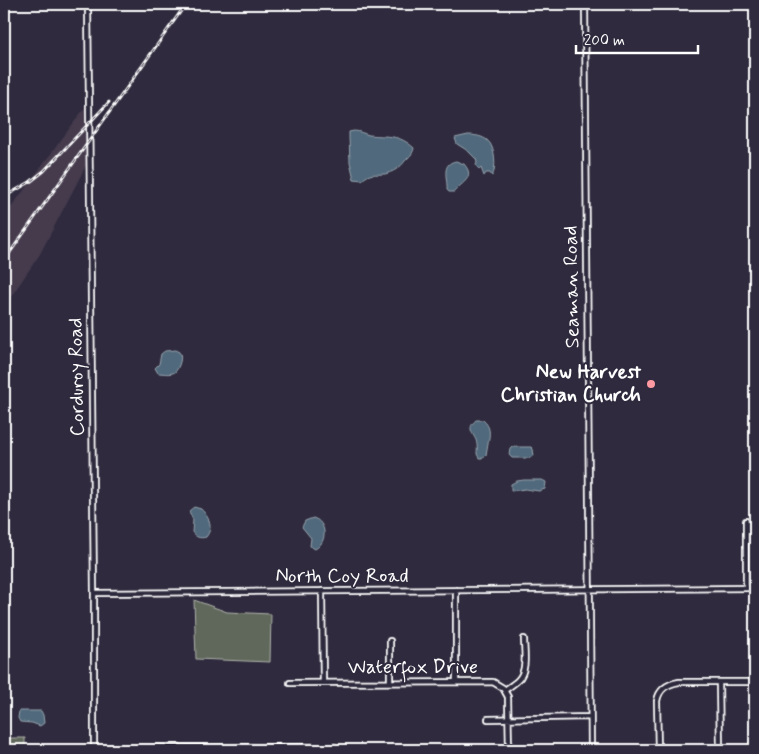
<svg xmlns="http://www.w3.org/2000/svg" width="759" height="754" font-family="Mynerve,sans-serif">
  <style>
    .built { fill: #453a4e }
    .green { fill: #61685b; stroke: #b0b4ad }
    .water { fill: #51697b; stroke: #97a5b0 }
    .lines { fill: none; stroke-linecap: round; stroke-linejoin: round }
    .minor-casing { stroke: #fff; stroke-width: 8 }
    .minor { stroke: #2f2a3d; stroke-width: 4.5 }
    .rail-casing { stroke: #fff; stroke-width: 3 }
    .rail { stroke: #2f2a3d; stroke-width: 1; stroke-dasharray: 4; stroke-linecap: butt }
    .poi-dot { fill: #ff9aa2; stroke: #2f2a3d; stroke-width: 2 }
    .labels { text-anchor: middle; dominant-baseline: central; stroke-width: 4; stroke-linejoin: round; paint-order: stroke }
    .street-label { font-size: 20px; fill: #fff; stroke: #2f2a3d }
    .poi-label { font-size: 20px; font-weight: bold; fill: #fff; stroke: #2f2a3d; text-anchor: end }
  </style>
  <rect width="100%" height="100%" fill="#2f2a3d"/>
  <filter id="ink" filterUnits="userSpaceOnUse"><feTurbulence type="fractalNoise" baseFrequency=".02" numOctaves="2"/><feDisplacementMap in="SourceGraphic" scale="10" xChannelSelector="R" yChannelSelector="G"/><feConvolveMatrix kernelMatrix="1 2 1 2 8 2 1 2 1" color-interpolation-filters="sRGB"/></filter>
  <g filter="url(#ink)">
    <path class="built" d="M89,102L90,158L40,254L4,307V217Z"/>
    <path class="green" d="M194,600L227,612L271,614L270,662L196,659Z
      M4,738H25V750H4Z"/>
    <path class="water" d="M354,131C360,131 364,134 369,135C388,137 399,134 414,148C413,154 409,157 405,161C400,168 393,172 385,174C374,175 371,172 362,180L354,179L350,162L349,137V132Z
      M468,135C474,135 483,136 488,141C495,147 497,169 492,176L490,173H486L484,176L481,168L479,170L476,165L477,163L476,159L468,151L457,144L455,138Z
      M456,161L464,164C476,178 462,182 454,192H449L447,190C448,179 440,164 456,161Z
      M175,350C176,351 178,351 179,352C183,356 179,368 175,372C170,375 163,373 158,373L155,368L159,364L161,354L165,351Z
      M476,420H483C491,427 490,434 488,443C487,447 487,451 486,455L482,458H479L477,454C477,449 478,445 476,440C472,432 467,428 476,420Z
      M512,447H531L533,449L534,456L528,458H512L509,455L510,449Z
      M524,480H542L546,482L545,489L539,491L525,489L511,491V484L517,481Z
      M194,507L201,509C209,517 214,527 206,537C200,539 195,537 192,532L193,520L189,511Z
      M313,518C327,522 328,542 315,549L310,546L311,538L302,527L305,521Z
      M19,711H41L43,715L44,723L40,726L32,723L20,722L18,718Z"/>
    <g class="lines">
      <g class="minor-casing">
        <path id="minor" d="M88,4L94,593V750
          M585,4L591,750
          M746,521V588
          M456,590V682
          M322,591L323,683
          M94,593L755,588
          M390,641V682
          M719,682L720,750
          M290,683L493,682L503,688L508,697L509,750
          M505,690C509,687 514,684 518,680C528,670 524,651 524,639
          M488,719L590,717
          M94,749L334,747
          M658,750L657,701C659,689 667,684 679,682H755"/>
      </g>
      <use href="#minor" class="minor"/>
      <g class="rail-casing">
        <path id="rail" d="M4,197L30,182L44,171L109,102
          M4,261L186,4"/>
      </g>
      <use href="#rail" class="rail"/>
    </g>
  </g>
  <circle class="poi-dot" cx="651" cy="384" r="5"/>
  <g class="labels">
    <g class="street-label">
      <text transform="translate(572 287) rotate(-91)">Seaman Road</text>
      <text transform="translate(77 377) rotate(-91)">Corduroy Road</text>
      <text x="342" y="576">North Coy Road</text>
      <text x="413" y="667">Waterfox Drive</text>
    </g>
    <g class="poi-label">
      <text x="641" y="372">New Harvest<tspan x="641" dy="23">Christian Church</tspan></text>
    </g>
  </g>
  <rect width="759" height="754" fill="none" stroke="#2f2a3d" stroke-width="20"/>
  <rect x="10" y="10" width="739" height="734" fill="none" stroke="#fff" stroke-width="2" filter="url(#ink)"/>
  <path d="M576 45v8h122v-8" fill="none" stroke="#ffffff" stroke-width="2.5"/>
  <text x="584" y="45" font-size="15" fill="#ffffff" stroke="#2f2a3d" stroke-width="4" paint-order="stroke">200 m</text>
</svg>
